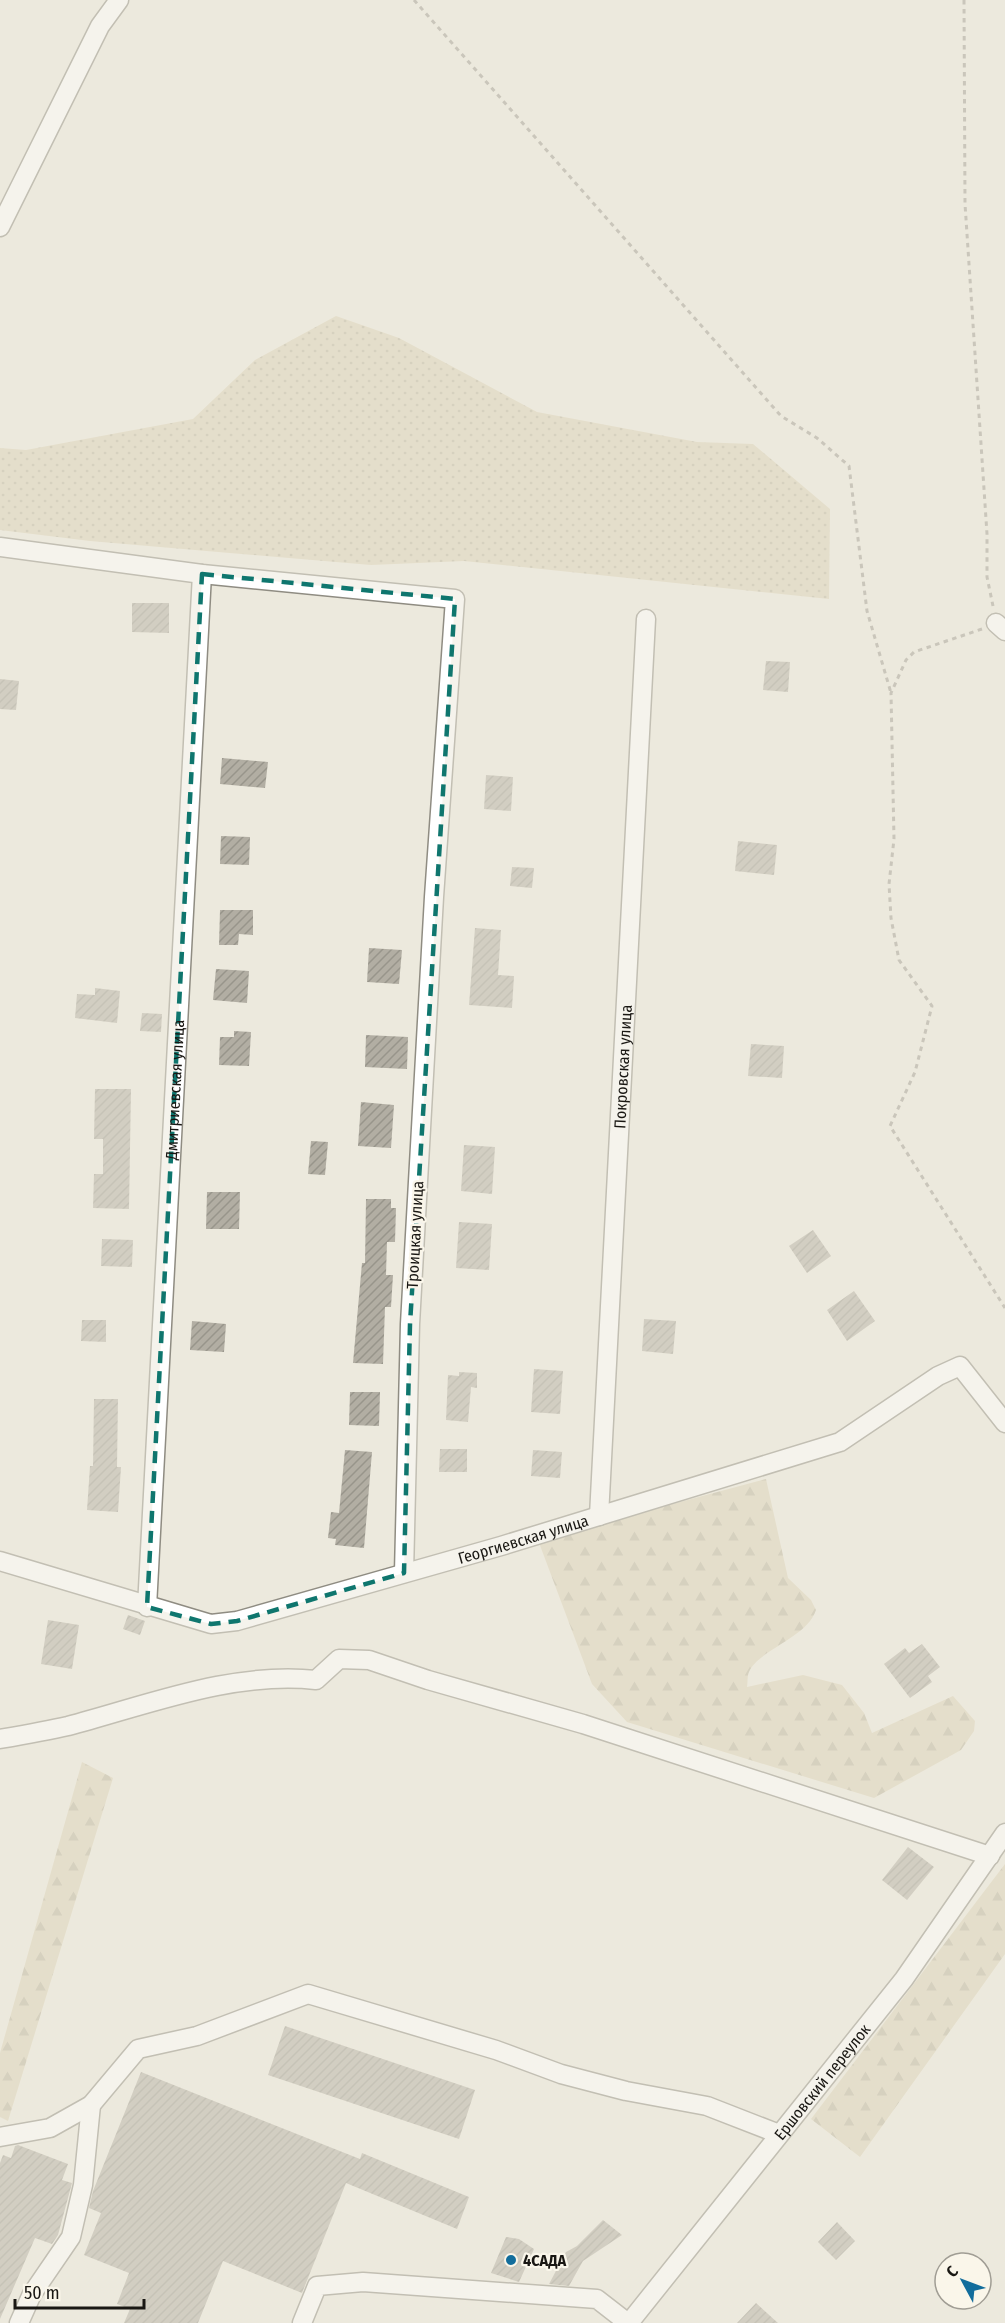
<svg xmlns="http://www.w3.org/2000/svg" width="1005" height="2323" font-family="'Fira Sans Condensed',sans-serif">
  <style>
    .grass { fill: url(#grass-dots) }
    .forest { fill: url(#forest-firs) }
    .building { fill: url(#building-hatch) }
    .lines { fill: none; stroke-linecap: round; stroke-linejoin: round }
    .minor-casing { stroke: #8f8c82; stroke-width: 21 }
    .path { stroke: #9f9c93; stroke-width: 3; stroke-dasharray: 4.5 4.5; stroke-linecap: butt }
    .minor { stroke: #fff; stroke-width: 18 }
    .marked { fill: none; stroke: #0f766e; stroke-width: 4.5; stroke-dasharray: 12 8; stroke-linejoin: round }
    .poi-dot { fill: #126d9c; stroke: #faf6ea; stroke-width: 2 }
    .labels { text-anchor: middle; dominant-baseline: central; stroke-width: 4.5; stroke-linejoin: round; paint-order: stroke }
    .street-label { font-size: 16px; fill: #191713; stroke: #faf6ea }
    .poi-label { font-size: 16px; font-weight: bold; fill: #191713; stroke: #faf6ea; text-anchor: start }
  </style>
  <defs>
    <pattern id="grass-dots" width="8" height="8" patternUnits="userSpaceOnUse" patternTransform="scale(1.5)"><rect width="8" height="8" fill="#dad1b6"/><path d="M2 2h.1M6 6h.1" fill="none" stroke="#bab39c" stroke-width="1.8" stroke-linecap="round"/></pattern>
    <pattern id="forest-firs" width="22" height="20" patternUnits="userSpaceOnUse" patternTransform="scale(1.5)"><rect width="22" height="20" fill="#dad1b6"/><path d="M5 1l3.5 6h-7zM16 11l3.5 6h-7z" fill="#bab39c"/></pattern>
    <pattern id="building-hatch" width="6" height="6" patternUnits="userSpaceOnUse" patternTransform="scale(1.5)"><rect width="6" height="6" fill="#b2aea3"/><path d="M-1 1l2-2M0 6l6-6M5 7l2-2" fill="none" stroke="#98958b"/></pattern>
  </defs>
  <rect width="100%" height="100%" fill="#ece9dd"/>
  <path class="grass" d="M336,316L399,338L537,412L697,442L753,444L830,509L829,599L464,561L371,565L90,541L0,530V448L26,450L193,419L255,360Z"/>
  <path class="forest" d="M766,1479L788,1578L811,1600L816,1610C807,1638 758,1650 749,1672C747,1676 748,1682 747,1687L803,1675L842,1685L864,1713L872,1733L953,1696L975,1721L974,1731L961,1750L874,1798L627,1722L592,1684L538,1540Z
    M82,1762L113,1778L8,2121L0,2117V2053Z
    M1005,1864V1954L860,2157L811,2119Z"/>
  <path class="building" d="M132,603H169V633L132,632Z
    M766,661L790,662L788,692L763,690Z
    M0,679L19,681L16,710L0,709Z
    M222,758L268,762L265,788L220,784Z
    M486,775L513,777L511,811L484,809Z
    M221,836L250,837L249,865L220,864Z
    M738,841L777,845L774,875L735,871Z
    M512,867L534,868L532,888L510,886Z
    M220,910H253V935L239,934L238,945H219Z
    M475,928L501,930L498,975L514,976L512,1008L469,1005Z
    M369,948L402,950L399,984L367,982Z
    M216,969L249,971L247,1003L213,1000Z
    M95,988L120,991L117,1023L75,1018L77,994L95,995Z
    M142,1013L162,1014L161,1032L140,1031Z
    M234,1031L251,1032L249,1066L219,1065L220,1037H234Z
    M366,1035L408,1037L407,1069L365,1067Z
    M751,1044L784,1046L782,1078L748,1076Z
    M95,1089H131L129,1209L93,1208L94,1174H103V1139H94Z
    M361,1102L394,1105L391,1148L358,1146Z
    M311,1141L328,1142L325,1175L308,1174Z
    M464,1145L495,1147L492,1194L461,1191Z
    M207,1192H240L239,1229H206Z
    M366,1199H391V1208H396L395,1242H387L386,1275H393L391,1307H385L383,1364L353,1363L362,1263H365Z
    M459,1222L492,1224L489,1270L456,1268Z
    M813,1230L831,1256L807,1273L789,1246Z
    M102,1239L133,1240L132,1267L101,1266Z
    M854,1291L875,1321L847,1341L827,1310Z
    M644,1319L676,1321L673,1354L642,1351Z
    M82,1320H106V1342L81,1341Z
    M192,1321L226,1324L224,1352L190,1350Z
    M534,1369L563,1371L560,1414L531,1412Z
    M459,1372L477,1373V1388L471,1387L468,1422L446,1420L448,1375L459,1376Z
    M350,1392H380L379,1426L349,1425Z
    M94,1399H118L117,1467H121L118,1512L87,1510L90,1466H93Z
    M440,1449H467V1472H439Z
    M345,1450L372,1452L364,1548L335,1545L336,1539L328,1538L331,1512L339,1513Z
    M533,1450L562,1452L560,1478L531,1476Z
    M128,1615L145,1621L140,1635L123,1629Z
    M48,1620L79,1625L72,1669L41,1664Z
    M922,1644L940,1667L928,1676L932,1682L910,1698L884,1664L905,1648L909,1653Z
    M908,1847L934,1867L907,1900L882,1880Z
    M285,2026L475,2090L459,2139L268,2075Z
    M141,2072L360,2159L362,2153L469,2197L457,2229L346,2183L302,2293L223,2261L198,2323H124L130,2309L117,2304L129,2273L84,2255L101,2213L89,2208L93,2191Z
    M18,2145L68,2164L62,2180L72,2183L58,2235L52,2244L35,2238L0,2319V2163L3,2155L11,2158L15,2146Z
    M603,2220L622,2235L583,2261L569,2286L549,2284L566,2252L577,2246Z
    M837,2222L855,2241L836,2260L818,2242Z
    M506,2237L519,2239L534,2249L519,2282L491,2273Z
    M756,2303L778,2323H737Z"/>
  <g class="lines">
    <g class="minor-casing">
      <g id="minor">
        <path d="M0,227L100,26L119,0"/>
        <path d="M0,547L202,574L455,599L434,897L410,1324L404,1573"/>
        <path d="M996,623L1005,631"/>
        <path id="s1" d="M599,1516L646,619"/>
        <path id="s2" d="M0,1561L211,1624L237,1621L501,1546L840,1442L938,1376L960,1366L1005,1423"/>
        <path id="s3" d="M147,1607L202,574"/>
        <path d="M0,1739C23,1735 46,1731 68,1726C148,1705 232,1671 316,1680L339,1659L369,1660L428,1680L583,1724L990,1856"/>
        <path d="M0,2137L50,2128L91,2105L138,2049L197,2036L308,1994L496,2050L561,2074L626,2091L707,2106L779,2134"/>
        <path d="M19,2323L32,2294L71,2237L83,2185L91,2105"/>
        <path d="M302,2323L317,2286L363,2282L597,2299L628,2323"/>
        <path id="s4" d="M629,2323L904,1979L1005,1833"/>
      </g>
    </g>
    <path class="path" d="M414,0L781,416L817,438L849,466L867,611L891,693
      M964,0L965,204L987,534V577L993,606
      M982,629L914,652L906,660L891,693L894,839L889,884L891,918L899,960L932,1006L915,1072L890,1126L1005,1308"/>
    <use href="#minor" class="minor"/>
  </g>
  <path d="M0 0H1005V2323H0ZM202,574L455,599L410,1324L404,1573L237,1621L211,1624L147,1607Z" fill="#ece9dd" fill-opacity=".55" fill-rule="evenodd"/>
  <path class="marked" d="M202,574L455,599L410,1324L404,1573L237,1621L211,1624L147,1607Z"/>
  <circle class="poi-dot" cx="511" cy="2260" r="6"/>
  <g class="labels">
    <g class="street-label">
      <text stroke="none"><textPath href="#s1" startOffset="450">Покровская улица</textPath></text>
      <text stroke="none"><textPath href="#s3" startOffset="518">Дмитриевская улица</textPath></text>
      <text transform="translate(415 1235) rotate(-87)">Троицкая улица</text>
      <text stroke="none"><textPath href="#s2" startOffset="544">Георгиевская улица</textPath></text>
      <text stroke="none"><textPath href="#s4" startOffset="309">Ершовский переулок</textPath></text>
    </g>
    <g class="poi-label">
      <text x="523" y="2260">4САДА</text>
    </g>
  </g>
  <g transform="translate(963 2281) rotate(311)"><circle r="28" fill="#faf6ea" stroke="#a09d94" stroke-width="1.5"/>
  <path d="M0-4.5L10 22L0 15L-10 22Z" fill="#126d9c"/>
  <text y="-9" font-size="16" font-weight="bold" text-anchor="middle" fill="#191713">С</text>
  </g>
  <path d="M15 2299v9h129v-9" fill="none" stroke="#191713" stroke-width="3"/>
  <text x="24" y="2299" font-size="18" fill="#191713" stroke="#faf6ea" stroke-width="4.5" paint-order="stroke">50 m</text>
</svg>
